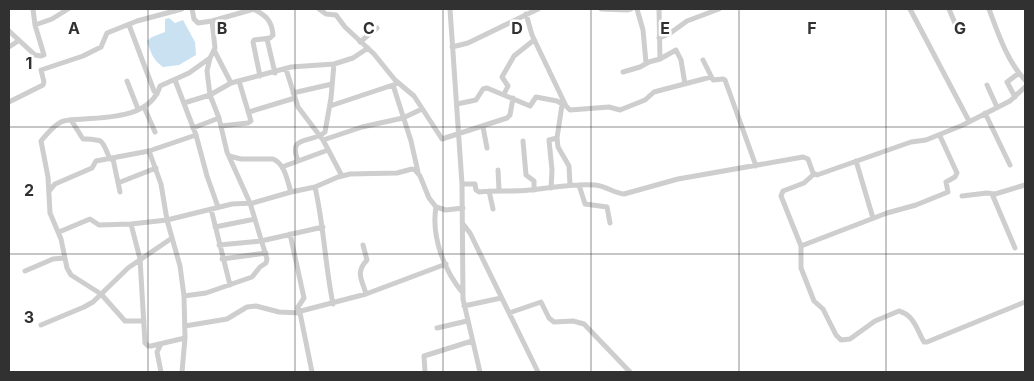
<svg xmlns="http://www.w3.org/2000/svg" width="1034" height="381" font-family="Inter,sans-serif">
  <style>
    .water { fill: #c9e1f0 }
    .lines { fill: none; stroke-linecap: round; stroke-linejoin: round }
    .minor { stroke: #cecece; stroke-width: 5 }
    .grid { fill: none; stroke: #313131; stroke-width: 1; stroke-opacity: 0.55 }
    .grid-label { font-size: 16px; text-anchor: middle; font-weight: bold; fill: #313131; stroke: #fff; stroke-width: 5; stroke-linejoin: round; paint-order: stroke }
  </style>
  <rect width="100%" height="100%" fill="#fff"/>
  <path class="water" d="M169,18L175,23L183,20L195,42L196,55L179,65L163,67C153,60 151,53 147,41L152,37L165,32V19Z"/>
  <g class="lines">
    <path class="minor" d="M192,9L194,19L198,23L212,21L254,9
      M253,9C266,15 272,21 273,35L270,38L254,40L253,42L260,76
      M319,9L326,14L336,15L345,27L374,54L395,80L414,96L442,139L507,118L510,115L513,98
      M450,9L462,184L463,299L480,372
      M601,9L627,10L631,9
      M637,9L643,30L646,63
      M659,9L660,59
      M910,9L969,121
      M949,9L957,28
      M989,9C998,33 1007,61 1025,80
      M526,14L532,35L566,106L570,110L609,107L620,110L645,100L654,92L711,77
      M35,25L52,19L68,9
      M129,25L154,91L157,94
      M9,31L35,55L41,56L44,55L35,25L33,9
      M659,38L669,34L687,21L719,9
      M267,39L275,73
      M360,42L377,28
      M9,47L18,41
      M452,47L468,43L538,9
      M214,50L231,83
      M703,60L713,80L723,79L725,80L756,166
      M286,69L298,107L323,140L342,176
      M623,72L640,67L649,62L660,59L676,50L681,60L685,84
      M175,80L196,135L207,176L218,207
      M127,81L138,109
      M393,85L411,141L418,172
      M987,85L997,107
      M293,93L332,84
      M504,94L508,86L502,77L514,56L534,40
      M1015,97L1007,82L1019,73
      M9,102L43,85L44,82L41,70L83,56L101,47L107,33L137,21L182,9
      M184,103L210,95L231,83L291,67L334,64L353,58L368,48
      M457,104L476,100L483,89L487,88L530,106L536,97L557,101L566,106
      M562,105L557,138L558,147L569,166L570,185
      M330,106L396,84
      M144,107L155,132
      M249,112L295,98
      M985,113L1010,165
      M71,120L83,139C105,140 101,139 110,159
      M221,126L248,123L251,121L239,81
      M483,127L487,148
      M193,128L219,118
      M323,140L362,127L403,118L422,109
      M523,141L526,175L534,181V190
      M149,151L161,184L167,220L180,266L184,296L185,338L182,372
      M229,156L241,159H273C285,164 287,180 291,192
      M113,159L120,192
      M298,161C287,134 312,144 325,132L331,98L334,64
      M856,161L873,218
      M282,167L328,150
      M498,170L499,190
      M814,174L804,183L783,191L781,196L801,246V268L814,301L823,309L836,335L841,340L850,339L875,321L899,311C914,315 917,330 924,342H927L1025,302
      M118,183L156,168
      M462,184H475L476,190L479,192C496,190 513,192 529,190C551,188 573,183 595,185C606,186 614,193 624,194L678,179L803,157L808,159L813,173L817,175L911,142L926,140L963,125L1010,101L1025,87
      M579,185L585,204L607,207L610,223
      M315,187C324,226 325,265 333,304
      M551,188L552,170L549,140L557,138
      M49,191L55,184L92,168L96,161L149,151L196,135
      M489,191L493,209
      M992,194L1015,248
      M962,196L987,193L995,194L1025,185
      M436,207C431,236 444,271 463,293
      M211,209L230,285
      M131,224L140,259L145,343L148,346H151L185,338
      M463,224L470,233L538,372
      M215,227L255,219
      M59,232L90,219L99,225L131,224L167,220L232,204L253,203L291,192L315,187L338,177L350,174L397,173L412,169L415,170L420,176L429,198L436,207L446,210L463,208
      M290,234L304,298L298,307V309L301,311
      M219,245L261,241L323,227
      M363,245L367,260C355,273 362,279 366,294
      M801,246L887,213L916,205L948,192L946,182L955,177L957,173L940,136
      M222,259L266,253
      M25,271L53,259L64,258
      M184,296L206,293L252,277L260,267L266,263L267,259L250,203L227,152L219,118L210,95L207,71L210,58L215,48L212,21
      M464,306L501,298
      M509,313L541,302L549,318L554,322L573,321L584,324L630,372
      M144,321H125L101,294L71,275L67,268L61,239L50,213L48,177L41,141C46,135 53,126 61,122C67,119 76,120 84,119C110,117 151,117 160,86L189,73L210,58
      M41,325L84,307L93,302L128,268L172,238
      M185,326L227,319L247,307L256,306L279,312L300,313
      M437,328L467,321
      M161,372L157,352L161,344
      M312,372L300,313L301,311L366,294L446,264
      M425,372L424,356L472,341"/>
  </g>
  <path class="grid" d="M148,9V372M295,9V372M443,9V372M591,9V372M739,9V372M886,9V372M9,127H1025M9,254H1025"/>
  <g class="grid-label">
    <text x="74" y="34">A</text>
    <text x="222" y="34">B</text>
    <text x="369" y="34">C</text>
    <text x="517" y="34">D</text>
    <text x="665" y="34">E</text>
    <text x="812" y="34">F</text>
    <text x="960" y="34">G</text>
    <text x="29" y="69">1</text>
    <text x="29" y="196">2</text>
    <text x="29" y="323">3</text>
  </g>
  <rect width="1034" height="381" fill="none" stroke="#313131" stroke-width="20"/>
</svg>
